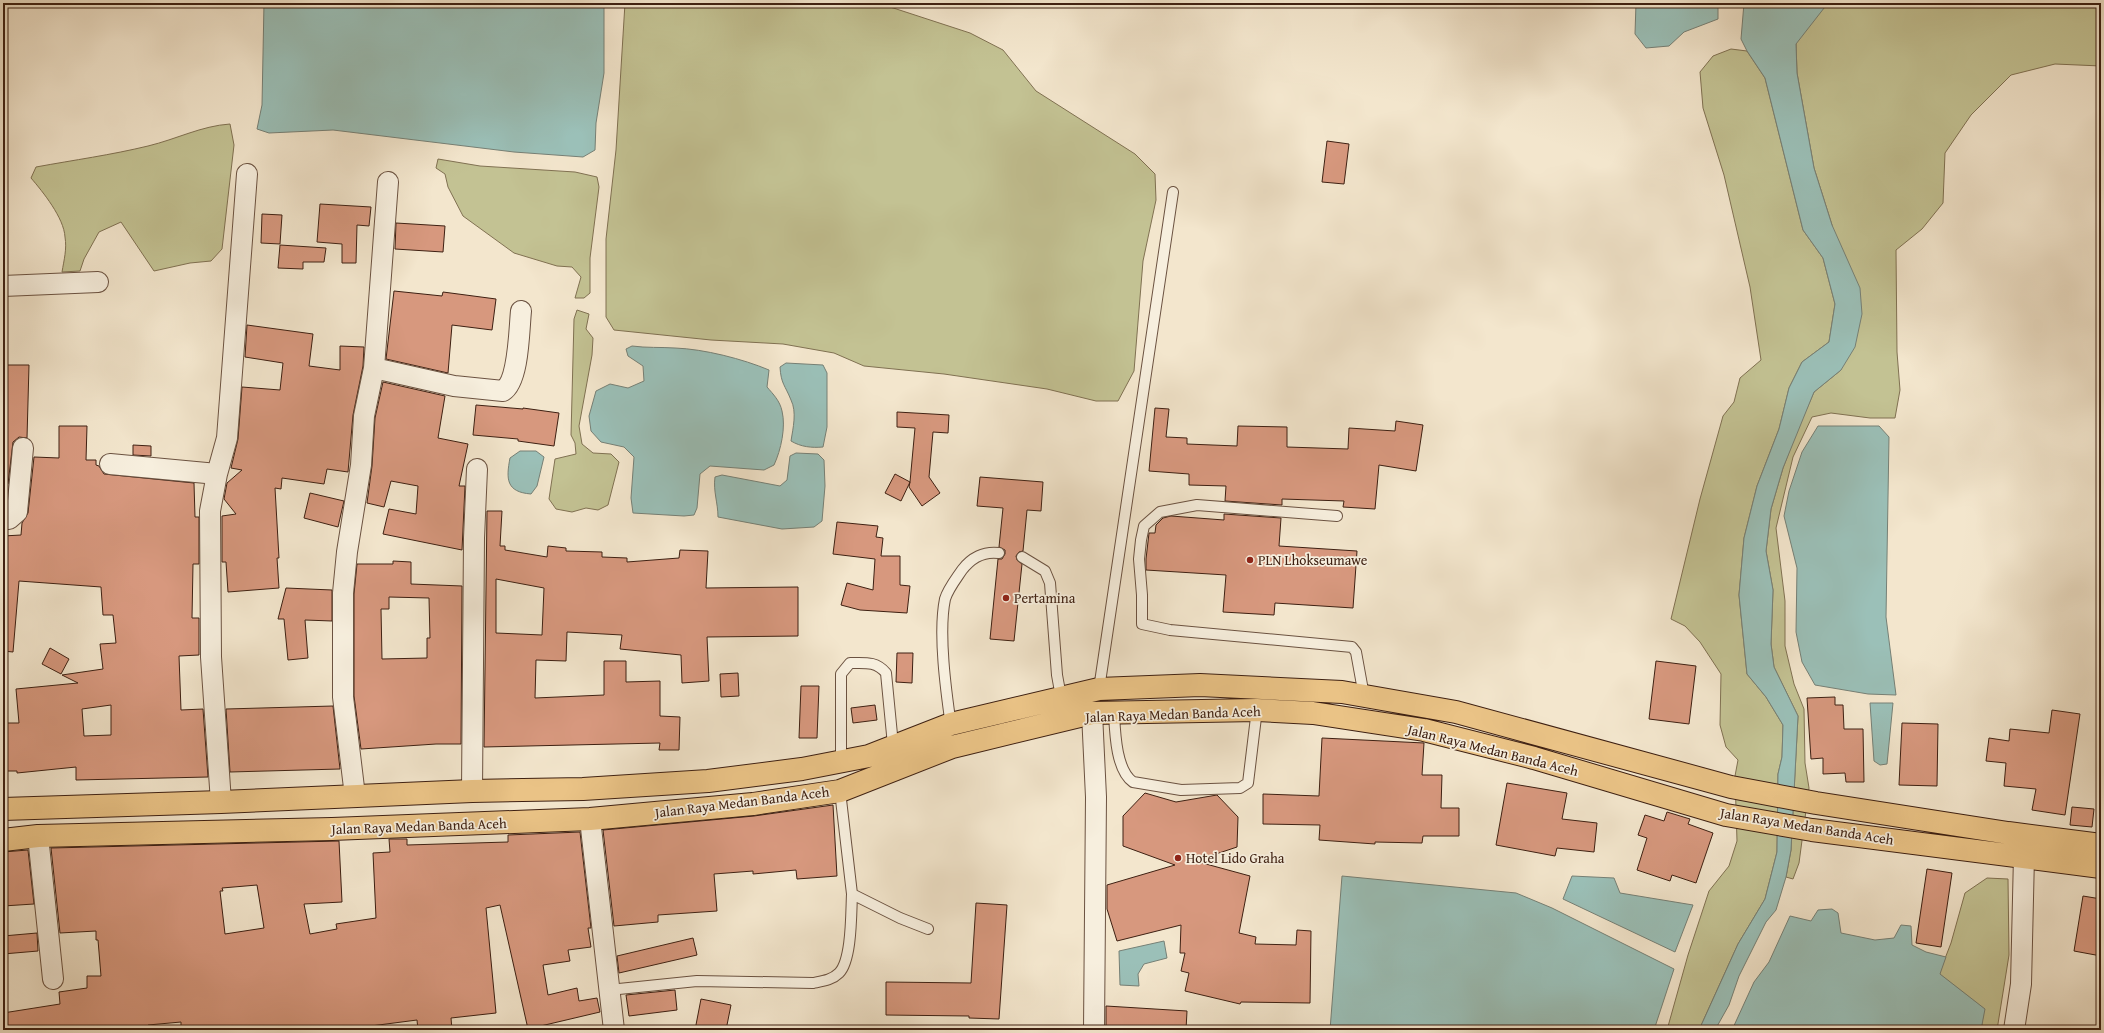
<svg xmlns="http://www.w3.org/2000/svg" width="2104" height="1033" font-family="'Gentium Book Plus',serif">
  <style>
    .green { fill: #c3c293; stroke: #807152 }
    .water { fill: #9bc0b8; stroke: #768076 }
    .building { fill: #d7987e; stroke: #3e2012; fill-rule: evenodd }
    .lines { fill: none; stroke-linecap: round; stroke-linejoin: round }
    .service-casing { stroke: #6b5241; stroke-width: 12 }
    .minor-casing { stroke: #6b5241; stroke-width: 22 }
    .trunk-casing { stroke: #3e2012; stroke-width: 24 }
    .service { stroke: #f7efde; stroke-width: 10 }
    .minor { stroke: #f7efde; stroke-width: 20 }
    .trunk { stroke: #eac386; stroke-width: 22 }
    .poi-dot { fill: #8f2418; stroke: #f7efde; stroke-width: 1.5 }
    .labels { text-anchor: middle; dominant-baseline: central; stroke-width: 3.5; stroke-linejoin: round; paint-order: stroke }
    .poi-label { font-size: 14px; fill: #3e2012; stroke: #f7efde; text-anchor: start }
    .street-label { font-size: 14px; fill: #3e2012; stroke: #f7efde }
  </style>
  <rect width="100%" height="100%" fill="#f3e6cd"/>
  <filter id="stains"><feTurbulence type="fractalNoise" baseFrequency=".005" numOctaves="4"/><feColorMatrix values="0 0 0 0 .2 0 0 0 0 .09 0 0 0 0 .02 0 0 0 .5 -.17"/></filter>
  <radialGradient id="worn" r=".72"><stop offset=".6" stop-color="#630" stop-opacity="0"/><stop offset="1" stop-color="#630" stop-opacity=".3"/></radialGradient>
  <path class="green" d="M625,3H878L970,33L1003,50L1036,91L1135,154L1155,174L1156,200L1143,261L1134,371L1118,401H1096L1047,389L944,374L864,366L834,353L783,344L711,340L614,330L606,317V239L616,150Z
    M1781,3H2101V66L2055,64L2011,75L1971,115L1945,153L1943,203L1922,229L1896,250L1897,352L1900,390L1895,418H1870L1831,413L1812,417L1793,457L1776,528L1785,601V646L1794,684L1804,709L1805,763L1809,788L1799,863L1793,879L1786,877L1791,850L1798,716L1774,667L1771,644L1773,590L1766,551L1771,509L1783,468L1797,431L1814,392L1841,370L1832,225L1814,168L1797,73L1796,44Z
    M1731,49L1747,51L1765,78L1803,230L1823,258L1835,304L1829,342L1802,362L1789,388L1779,429L1757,486L1744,538L1739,595L1747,674L1766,697L1783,725L1782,757L1778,774L1777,852L1765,899L1738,944L1699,1030H1667L1688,955L1709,891L1729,866L1737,841L1735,776L1738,760L1726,747L1720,725L1721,674L1700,642L1685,626L1671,619L1700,499L1723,416L1734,402L1740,378L1761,360L1750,287L1724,175L1703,108L1700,72L1713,56Z
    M230,124L234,145L222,249L211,261L190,263L154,271L121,222L99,232L84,259L80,271L62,272C64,260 67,249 65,237C64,218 43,192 31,178L36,167C74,160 111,155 148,146C177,139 201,126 230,124Z
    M438,159L480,166L575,172L597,177L599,187L590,258V293L584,298H575L581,277L572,267L557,266L514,253L463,216L448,187L445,174L436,168Z
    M577,310L589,314L586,329L593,338L592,355L579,426L582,444L593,453L611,454L619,462L608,505L598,510L586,508L572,512L556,509L549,499L555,459L576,454L575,443L571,435L574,319Z
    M1987,878L2008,879L2009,955L1997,1030H1981L1984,1009L1939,974L1951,943L1965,893Z"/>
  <path class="water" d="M264,3H604V73L596,123L595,150L583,157L514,152L333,130L269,133L257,129L262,105Z
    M1636,3H1718V19L1684,32L1669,46L1646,48L1635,34Z
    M1744,3H1828L1796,44L1797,73L1814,168L1832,225L1860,288L1862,314L1855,347L1841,370L1814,392L1783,468L1771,509L1766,551L1773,590L1771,644L1774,667L1798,716L1791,850L1786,877L1776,910L1766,922L1739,976L1729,1005L1715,1030H1699L1738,944L1765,899L1777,852L1778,774L1782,757L1783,725L1766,697L1747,674L1739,595L1744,538L1757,486L1779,429L1789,388L1802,362L1829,342L1835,304L1823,258L1803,230L1765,78L1747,51L1741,39Z
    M632,346C647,348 660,347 675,348C704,349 743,359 769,370L767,387C773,394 780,401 782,411C786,427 781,450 774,465L764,470L710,466L700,474L697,508L694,515L684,516L633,513L631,498L634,457L624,447L601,442L591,431L589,416L596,391L610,384L628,388L644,381L643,366L628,356L626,349Z
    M786,363L823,365L827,373V427L823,447C812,448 801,447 791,441C793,428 797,412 791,400C785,385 781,384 780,367Z
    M1818,426H1879L1889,437L1886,617L1896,695L1868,694L1815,685L1802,662L1796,632L1797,568L1784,516L1789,491L1802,452Z
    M520,451H536L544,457L537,486L531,494C506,492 506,479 510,458Z
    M796,453L818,454L824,460L825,486L822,521L814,527L782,529L718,517C718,503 713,491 715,477L722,475L780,486L787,480L790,456Z
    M1870,703H1893L1887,764L1880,765L1874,761Z
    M1342,876L1516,893L1552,908L1674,969L1654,1030H1330Z
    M1572,876L1614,878L1620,893L1693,905L1675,952L1563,899Z
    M1832,909L1838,913L1841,933L1875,940L1894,938L1901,925L1911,926L1912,945L1926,952L1946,957L1940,974L1985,1009L1981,1030H1732L1754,982L1769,962L1790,916L1811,921L1818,910Z
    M1164,941L1167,958L1144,964L1138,974L1139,986L1120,985L1119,951Z"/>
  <path class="building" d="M1327,141L1349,144L1344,184L1322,182Z
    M320,204L371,207L369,226L357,225L356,263H342V244L317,242Z
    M262,214L282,215L280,244L261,243Z
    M396,223L445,226L443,252L395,249Z
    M280,245L326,248L324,262H303V269L278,268Z
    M394,291L442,296L443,292L496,299L492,330L452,325L448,373L386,359Z
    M247,325L313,334L309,366L340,370V346L364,347L363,366L353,415L348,472L327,469L324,484L282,478L281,489L275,488L279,558H277L279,588L228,592L226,562H222V516L236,514L224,499L227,483L242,470L231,468L238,439L242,387L280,390L283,363L245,357Z
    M3,365H29L27,438L19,437L13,442L8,484H3Z
    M383,382L445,396L438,438L468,444L459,486H465L462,550L383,534L389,509L416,514L418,486L391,481L384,507L367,503L372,466L375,418Z
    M476,405L523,409V408L559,413L554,446L518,441V439L473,435Z
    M1155,408L1169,409L1166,437L1187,438V444L1237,446L1238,426L1287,427V447L1348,449L1349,428L1395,431L1396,421L1423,425L1416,471L1379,465L1375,509L1343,507L1344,501L1282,499V505L1225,501L1226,486L1189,485V474L1149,471Z
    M897,412L949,415L948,433L933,432L929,477L940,493L922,506L909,487L910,482L901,501L885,493L895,474L910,482L915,428L897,427Z
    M59,426H87L86,460H96V465L99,466L104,474L194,483L195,517H199V564H193L192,618H199V655L179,656L181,710L203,709L208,777L76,780V767L17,773V771H3V723H19L16,689L78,683L62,675L103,669L100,644L116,643L113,615H103L101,587L19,581L13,652L3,651V536L21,535L22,523L28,513L34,457L59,458ZM111,705V735L84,736L82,709Z
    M133,445L151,446V456L133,455Z
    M980,477L1043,482L1041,511L1027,510L1023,551L1019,552L1016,556L1017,560L1022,564L1014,641L990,639L998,559H1002L1005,554V550L999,547L1003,508L977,506Z
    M310,493L344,501L338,527L304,518Z
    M487,511H502L500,546H505V550L547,557L548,546L566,548V551L602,552V557L627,558V562L679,558L680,550L708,551L706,588L798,587V636L707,637L709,681L682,683L681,655L620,649L622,635L567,632L566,661L536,660L535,698L604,695V661H626V682L660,681V716L680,717L679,750H659L660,743L484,747ZM496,579L544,588L542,635L496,633Z
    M1224,514L1281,518L1279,546L1357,551L1353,608L1275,603L1274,615L1223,612L1226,575L1146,570V559L1149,533H1155L1156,525L1163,518L1171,516L1224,520Z
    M837,522L878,526L876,537L883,538L881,556H900V585L910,586L907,613L860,610L841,605L847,583L873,590L875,559L833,554Z
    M393,561L411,562V584L462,586L461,744H436L361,749L354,696V594L357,564H393ZM389,597L429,598L430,638H427V658L382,659L381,609H389Z
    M286,588L332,590V621L305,620L308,658L288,660L284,619H278Z
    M50,648L69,659L61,674L42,664Z
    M897,653H913L912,683L896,682Z
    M1656,661L1696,666L1689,724L1649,719Z
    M738,673L739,696L721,697L720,674Z
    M801,686H819L817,738H799Z
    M1835,697V705H1843L1844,729H1863L1864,782H1846L1845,773L1823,774V758L1811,759L1807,698Z
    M875,705L877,720L853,723L851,708Z
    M333,706L340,769L230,772L226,709Z
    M2052,710L2080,714L2065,815L2032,810L2036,789L2004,786L2006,763L1986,761L1989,738L2009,741L2010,729L2049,733Z
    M1902,723L1938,724L1937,786L1899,785Z
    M1322,738L1424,743L1422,775H1442L1441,808H1459V836H1423L1422,843L1375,842V844L1319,840L1320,825L1263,824V794L1319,796Z
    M1507,783L1567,793L1562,819L1597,823L1594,852L1557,848L1555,856L1496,845Z
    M1145,793L1176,802L1217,795L1238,817L1237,847L1195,861L1250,876L1239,933L1256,937L1255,944L1296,945L1297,930L1311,931L1310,1003L1241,1002L1240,1004L1185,991L1189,973L1181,971L1185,953H1180L1181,925L1117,941L1107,909V885L1175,865L1123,846V816Z
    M833,805L837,876L797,879L796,870L753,874V871L714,874L717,911L658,915V922L614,926L603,830L754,816Z
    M2072,807L2094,809L2092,827L2070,825Z
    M1667,812L1690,819L1688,824L1713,833L1696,883L1672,875L1670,881L1637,870L1647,838L1638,835L1645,815L1664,821Z
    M580,832L591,928H588L591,947L568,950L570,961L543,965L548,995L577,988L579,1001L597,998L600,1012L528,1029L500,905L486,908L496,1013L451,1018L452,1030H418L417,1020L340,1030H181V1022L148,1025V1030H3V1013L60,1004L59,992L87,988V976H101L98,940H96V931L60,933L51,848L339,841L342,902L304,904L310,934L337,929L336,924L376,918L373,853L390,852L389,839H407V845L508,842V835ZM257,885L264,928L225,934L220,891H223L222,888Z
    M28,850L34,904L3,906V852Z
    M1927,869L1952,873L1941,947L1916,943Z
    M2083,896L2101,899V956L2074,951Z
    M976,903L1007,905L999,1019L969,1018V1016L886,1015V982L971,983Z
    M37,933L38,951L3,954V936Z
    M693,938L697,955L619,973L617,956Z
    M675,990L677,1010L629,1016L626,995Z
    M701,999L731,1005L726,1030H695Z
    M1106,1006L1187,1011L1186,1030H1106Z"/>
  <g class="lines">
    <g class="service-casing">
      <path id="service" d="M1337,516L1197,505L1160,512L1144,526L1141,540L1139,559L1142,595V624L1170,630L1352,647L1356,652L1364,696
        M1022,557L1045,571L1050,583L1057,675L1061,697
        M1099,689L1173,192
        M1114,713C1115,733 1116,770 1133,782L1181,790L1240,788L1248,783L1257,709
        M951,726C946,691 938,633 945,599C948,589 956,579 962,570C971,558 984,551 999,553
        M841,762V674L850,663C865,663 876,661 886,673L893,745
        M840,791L852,894L900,918L928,929
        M609,990L697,981L813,983C823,981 832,980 839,973C852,960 851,913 852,894"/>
    </g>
    <g class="minor-casing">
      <path id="minor" d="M3,286L98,282
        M374,368L454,386L503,391C519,381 519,330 521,311
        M110,464L217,474
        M3,519H9L17,512L23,448
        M1092,713L1096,797L1094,1030
        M472,791L474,538L477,469
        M355,796L343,697V593L347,552L361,465L364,416L374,368L388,182
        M221,802L211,657L210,511L217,474L227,438L247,174
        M590,819L614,1030
        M38,836L53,979
        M2014,1030L2021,984L2024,856"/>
    </g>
    <g class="trunk-casing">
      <path id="trunk" d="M3,809L221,802L472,791L583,789L708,781L802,769L869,756L951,724L1099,689L1200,685L1342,692L1456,712L1731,787L1816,803L2008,833L2101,845
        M3,840L38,836L332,829L590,819L753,804L840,791L952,747L1092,713L1257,710L1313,713L1424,730L1534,758L1726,815L1812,830L2101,867"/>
    </g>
    <use href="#service" class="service"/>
    <use href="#minor" class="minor"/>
    <use href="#trunk" class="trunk"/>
  </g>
  <g class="poi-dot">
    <circle cx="1250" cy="560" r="4"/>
    <circle cx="1006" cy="598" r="4"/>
    <circle cx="1178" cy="858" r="4"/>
  </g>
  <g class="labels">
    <g class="poi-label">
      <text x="1258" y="560">PLN Lhokseumawe</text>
      <text x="1014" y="598">Pertamina</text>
      <text x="1186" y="858">Hotel Lido Graha</text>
    </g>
    <g class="street-label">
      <text transform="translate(1173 714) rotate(-2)">Jalan Raya Medan Banda Aceh</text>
      <text transform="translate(1493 750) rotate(14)">Jalan Raya Medan Banda Aceh</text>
      <text transform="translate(742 802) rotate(-7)">Jalan Raya Medan Banda Aceh</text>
      <text transform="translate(419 826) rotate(-2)">Jalan Raya Medan Banda Aceh</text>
      <text transform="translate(1807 826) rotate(9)">Jalan Raya Medan Banda Aceh</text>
    </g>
  </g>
  <rect width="2104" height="1033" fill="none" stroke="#f3e6cd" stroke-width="16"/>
  <rect x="4" y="4" width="2096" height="1025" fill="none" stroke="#3e2012" stroke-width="2"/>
  <rect x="8" y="8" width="2088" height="1017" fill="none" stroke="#3e2012"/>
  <rect width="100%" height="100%" filter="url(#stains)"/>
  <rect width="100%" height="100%" fill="url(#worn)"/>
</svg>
